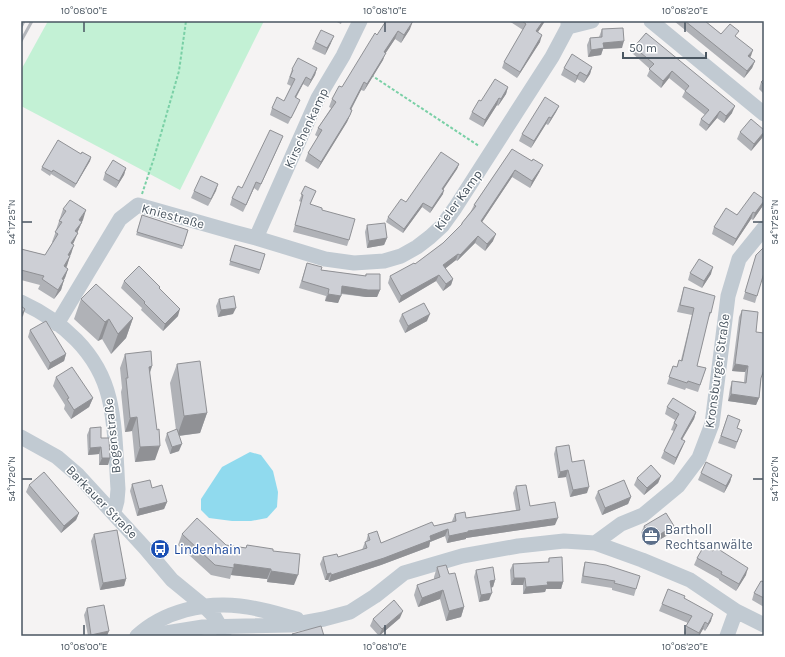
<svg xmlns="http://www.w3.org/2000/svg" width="785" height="657" font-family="Karla,sans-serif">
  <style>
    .green { fill: #c3f1d5 }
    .water { fill: #90daee }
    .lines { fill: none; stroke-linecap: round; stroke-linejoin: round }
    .path { stroke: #7ad0a6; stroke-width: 2; stroke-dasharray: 3 2; stroke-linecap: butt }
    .minor { stroke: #c1cad2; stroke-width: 15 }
    .rail { stroke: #b5b8bd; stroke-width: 3 }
    .wall { fill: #b0b2b7 }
    .shaded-wall { fill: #909195 }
    .building { fill: #cdcfd5; stroke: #909195 }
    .ticks { fill: none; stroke: #4a5661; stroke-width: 1.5 }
    .labels { text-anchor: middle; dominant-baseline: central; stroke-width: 3; stroke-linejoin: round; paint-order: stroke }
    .street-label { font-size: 13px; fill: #4a5661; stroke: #fff }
    .service-label { font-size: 13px; fill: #4e5e75; stroke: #fff; text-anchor: start }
    .transit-label { font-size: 13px; fill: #164399; stroke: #fff; text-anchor: start }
    .neatline { fill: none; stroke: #4a5661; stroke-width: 1.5 }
    .ticks-label { font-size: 10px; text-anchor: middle; fill: #4a5661 }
  </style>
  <rect width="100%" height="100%" fill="#f5f3f3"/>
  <path class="green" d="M48,21H264L180,190L21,106V70Z"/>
  <path class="water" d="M250,452L261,455L273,471L278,492L277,507L267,518L251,521H232L209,518L201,510V499L222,467Z"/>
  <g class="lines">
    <path class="path" d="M371,75L479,146
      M142,194L154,158L179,71L186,21"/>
    <path class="minor" d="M651,21L764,114
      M568,27L592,21
      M256,238L318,98L343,56L360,21
      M21,302C62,321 98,352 109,398C116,426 116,460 118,489L117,501L114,512
      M57,324L120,219L138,205L233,232L256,238L325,259L354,263L384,261L401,256L417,247L430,237L442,226L455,208L552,57L568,27V21
      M21,437L57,457L78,475L145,548L172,580L205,607L214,616L224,633
      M595,543L621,524L643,515L678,486L699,458L712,424L728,296L739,259L764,228
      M137,636C164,611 204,602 240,606C259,608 278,614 297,619
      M147,636L203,627L291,625L324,619L350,612L375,596L404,573L462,556L518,546L564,541L595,543L642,560L690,580L736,611L764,625
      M727,636L736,611"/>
    <path class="rail" d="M21,27L24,21
      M21,41L32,21"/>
  </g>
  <path class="wall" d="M335,21H342L341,24Z
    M509,21H545L538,32L540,42L517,78L502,68L504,62L523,30Z
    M674,21H705L721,34L737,37L750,57L755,61L752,68L744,78Z
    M410,29L401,43L395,39L385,54L383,60L364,91L361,90L351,110L349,118L347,122L318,169L305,161L308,153L318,137L315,135L318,128L331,108L329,107L332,99L342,87L377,35Z
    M602,29L622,48L603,49L601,55L588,57L587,45L590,38L599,37Z
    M646,33L732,113L724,123L717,118L706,131L699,125L701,119L705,115L682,97L685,91L669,78L661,88L647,76L650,69L632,53L634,47Z
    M315,42L331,43L325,55L312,49Z
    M592,67L590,74L584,83L577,79L575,83L561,75L564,68Z
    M317,68L315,75L308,87L303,84L296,98L297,107L288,124L270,115L272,108L284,101L291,86L287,84L292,69Z
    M764,79V94L759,89L761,82Z
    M508,87L506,94L498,106L497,105L483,127L469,119L472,112L481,101Z
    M559,106L556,112L548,125L546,124L531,148L519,141L522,134Z
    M764,130V133L762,138L751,151L737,139L740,132Z
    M283,136L280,143L258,191L254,188L243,212L230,205L232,198L242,188Z
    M512,149L540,171L530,188L512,177L482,222L493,241L485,251L475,243L457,261L456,260L445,268L453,279L451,285L443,291L436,281L399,303L388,283L390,276L415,264L443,243L461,225L462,223L471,211L474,205Z
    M81,154L91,157L90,161L74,188L51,174L50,176L41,170L42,167Z
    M459,164L457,169L443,189V194L430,213L422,207L403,233L386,222L388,217L406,202Z
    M126,168L124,175L116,188L103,180L105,173Z
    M218,184L208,206L191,198L194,191Z
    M305,186L316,191L310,204L349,240L347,246L293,232L301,202L299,201Z
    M764,199V203L762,207L753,220L751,219L733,246L712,234L714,227Z
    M63,209L83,220L77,233L73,244L71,254L66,267L68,269L64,280L61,290L54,299L38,289L40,285L21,280V249L45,255L53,242H52L56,231V230Z
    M142,215L188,230L182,249L136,235Z
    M367,225L387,238L384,245L367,248L365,232Z
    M235,245L265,254L259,274L229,265Z
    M756,255L757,296L755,303L743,299Z
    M307,263L321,270L365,276L366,274L380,290L377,297H366L341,294L338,303L325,301L326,296L299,288Z
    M690,273L711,274L702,288L688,280Z
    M124,281L159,289L178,316L163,331L141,310L142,308L121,288Z
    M684,287L711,313L708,319L697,366L706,368L698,392L686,388L685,390L667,384L673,366L677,367L681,360L692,315L677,312L682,294Z
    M81,299L133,318L126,338L111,354L102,339L98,341L74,319Z
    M219,299L233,314L218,317L216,306Z
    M742,310L756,332L761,379L759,398L756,405L728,401L730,388L732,381L744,382L745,372L732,371L739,317Z
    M402,314L427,321L405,333L399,321Z
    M30,330L66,354L64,361L48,370L28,337Z
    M125,354L152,366L150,373L155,460L135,462L132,431L125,432L121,392L122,388L120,368Z
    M177,364L207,413L200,433L179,436V451L170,454L165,440L167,433L176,430L170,383Z
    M56,377L93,398L89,407L71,419L64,409L65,405L53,386Z
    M667,407L696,412L694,419L682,440L685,441L682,448L674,465L661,458L664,451L674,431L671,430L675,420L665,414Z
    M728,415L737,428L742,430L735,449L718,443Z
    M90,428L101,438L110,458L108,465H99V454L88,455L87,435Z
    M556,447L572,462L587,493L570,497L566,477L558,478L554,454Z
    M701,473L732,475L730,482L724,493L698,480Z
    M661,476L658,483L644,495L634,485L637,478Z
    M132,484L152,488L167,502L164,509L137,516L130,491Z
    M29,485L79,513L76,520L61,533L26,492Z
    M516,486L530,506L555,525L466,538V539L447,543L445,536L430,542L429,547L381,565L329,582L328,580H325L320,564L323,557H338L362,550L365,542H366L368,534L381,543L434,526L453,522L452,521L455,514L466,518L516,510L513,493Z
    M598,491L631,497L628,504L602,515L595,498Z
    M644,526H674L671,533L649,546L641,533Z
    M94,534L126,579L124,586L100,590L91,541Z
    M182,534L226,545L246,548L247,545L273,551L294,585L267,582V579L231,575L230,579L211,575L178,545Z
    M713,551L746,575L736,591L719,580V579L694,565L697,558Z
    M549,558L563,582L561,589H546L545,592L523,594V585H511L510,570L513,564L548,562Z
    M585,562L636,589L634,596L612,590V588L581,583L583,569Z
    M437,567L449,574L464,607L461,617L446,621L440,599L418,607L414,595L417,585L434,579V577Z
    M476,570L495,580L493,587L491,588L489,600L479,602L474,577Z
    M764,582V607L752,600L754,593Z
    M684,598L711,621L705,631L703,629L699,636H689L684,633L688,623L659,611L662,604Z
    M87,608L107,636H88L84,615Z
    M400,618L379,636L370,626L373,619Z"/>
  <path class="shaded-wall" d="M413,21L410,29L401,43L404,35Z
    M543,21H545L534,38L536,31Z
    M398,31L395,39L385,54L383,60L364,91L367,84L384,52Z
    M542,35L540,42L517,78L520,72Z
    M334,36L331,43L325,55L327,48Z
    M624,41L622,48L603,49L601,55L588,57L591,50L603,43Z
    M753,50L751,56L746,63L748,56Z
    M755,61L752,68L744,78L747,71Z
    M592,67L590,74L584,83L587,76Z
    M317,68L315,75L308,87L311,80Z
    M672,71L669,78L661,88L663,81Z
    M580,72L577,79L575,83L577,76Z
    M306,77L303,84L292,104L295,97Z
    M364,82L361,90L347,117L350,109Z
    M508,87L506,94L498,106L501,99Z
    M499,98L497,105L483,127L485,120Z
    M559,106L556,112L548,125L551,118Z
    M735,106L732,113L724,123L726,116Z
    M352,110L347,122L318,169L321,162Z
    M720,111L717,118L706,131L709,125Z
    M549,117L546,124L531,148L534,141Z
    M764,132L762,138L751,151L754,144Z
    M283,136L280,143L258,191L261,184Z
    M91,157L90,161L74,188L76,184Z
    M459,164L457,169L441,193L442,189Z
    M543,165L540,171L530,188L532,181Z
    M126,168L124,175L116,188L119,181Z
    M515,170L512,177L478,228L481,221Z
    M256,182L254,188L243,212L246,205Z
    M218,184L216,191L208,206L211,199Z
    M444,190L443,194L430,213L432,208Z
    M764,201L762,207L753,220L755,213Z
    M423,203L422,207L403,233L404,229Z
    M86,210L83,220L76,229L79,220Z
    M753,212L751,219L733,246L736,239Z
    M82,222L78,231L72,241L75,231Z
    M78,233L74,242L68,252L71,243Z
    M496,234L493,241L485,251L487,244Z
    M478,236L475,243L457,261L460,255Z
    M387,238L384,245L367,248L369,241Z
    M74,245L71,254L64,264L68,255Z
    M458,254L456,260L441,272L443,265Z
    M70,256L67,266L61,275L64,266Z
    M713,267L711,274L702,288L704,281Z
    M68,269L65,278L58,288L62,279Z
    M439,275L436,281L399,303L401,296Z
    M453,279L451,285L443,291L446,284Z
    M64,280L61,290L54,299L58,290Z
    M342,286L380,290L377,297H366L340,293Z
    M328,294L341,296L338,303L325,301Z
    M236,308L233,314L218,317L221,310Z
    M25,309L23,316L21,318V315Z
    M180,309L178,316L163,331L165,324Z
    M430,314L427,321L405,333L408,326Z
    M133,318L126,338L111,354L118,334Z
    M109,319L102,339L98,341L105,322Z
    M66,354L64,361L48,370L50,363Z
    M735,364L748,366L745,372L732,371Z
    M152,366L147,380L149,367Z
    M731,394L759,398L756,405L728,401Z
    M93,398L89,407L71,419L74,410Z
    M696,412L694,419L678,446L681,439Z
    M207,413L200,433L177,436L184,416Z
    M137,417L132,431L125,432L130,418Z
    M685,441L682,448L674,465L676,458Z
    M182,444L179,451L170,454L172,447Z
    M160,446L155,460L135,462L140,447Z
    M101,447L99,454L88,455L90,448Z
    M102,458H110L108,465H99Z
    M568,470L566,477L558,478L560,472Z
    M732,475L730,482L724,493L726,486Z
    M661,476L658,483L644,495L647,488Z
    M589,487L587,493L570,497L573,490Z
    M631,497L628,504L602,515L605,508Z
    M167,502L164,509L137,516L139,509Z
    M79,513L76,520L61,533L64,526Z
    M558,518L555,525L466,538V539L447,543L449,536L468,531Z
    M674,526L671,533L649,546L652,539Z
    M448,529L445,536L430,542L429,547L381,565L329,582L331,575Z
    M234,564L271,569L267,579L231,575Z
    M748,568L746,575L736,591L739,584Z
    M271,571L298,575L294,585L267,582Z
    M331,573L328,580H325L327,574Z
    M514,578H525L523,585H511Z
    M126,579L124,586L100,590L103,583Z
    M495,580L493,587L487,588L490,581Z
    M547,582H563L561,589H546L545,592L523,594L526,587Z
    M443,590L440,599L418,607L422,598Z
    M492,593L489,600L479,602L481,595Z
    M464,607L461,617L446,621L449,611Z
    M403,611L400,618L379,636L382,629Z
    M713,614L711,621L705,631L708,624Z
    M705,622L703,629L699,636H698Z
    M109,631L107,636H91V635Z"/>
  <path class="building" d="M386,21H413L404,35L398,31L384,52L386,53L367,84L364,82L350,109L352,110L350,115L321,162L308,153L322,130L318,128L336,102L332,99L339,86L342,87L375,33L377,35Z
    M522,21H543L536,31L542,35L520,72L504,62L526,24Z
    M685,21H705L721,34L730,24L739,31L735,36L753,50L748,56L755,61L747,71Z
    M623,28L624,41L603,43L604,48L591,50L590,38L602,37V29Z
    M321,30L334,36L327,48L315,42Z
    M646,33L735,106L726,116L720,111L709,125L701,119L709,110L685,91L689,86L672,71L663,81L649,69L654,64L634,47Z
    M572,54L592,67L587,76L580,72L577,76L564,68Z
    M298,58L317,68L311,80L306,77L295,97L300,100L291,118L272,108L277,97L284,101L295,79L290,77L293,70L292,69Z
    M495,79L508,87L501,99L499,98L485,120L472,112L479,100L481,101Z
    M764,79V85L761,82Z
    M545,97L559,106L551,118L549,117L534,141L522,134Z
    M751,119L764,130V132L754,144L740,132Z
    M270,130L283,136L261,184L256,182L246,205L232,198L238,186L242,188Z
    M58,140L81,154L82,152L91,157L76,184L53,170L52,172L42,167Z
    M512,149L532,161L533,159L543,165L532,181L515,170L481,221L496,234L487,244L478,236L460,255L458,254L443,265L453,279L446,284L439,275L401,296L390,276L414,263L415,264L443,243L462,224V223L476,206L474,205Z
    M441,152L459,164L442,189L444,190L432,208L423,203L404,229L388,217L401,199L406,202Z
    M113,160L126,168L119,181L105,173Z
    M201,176L218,184L211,199L194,191Z
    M305,186L316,191L310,204L322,208V210L355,219L349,240L295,225L303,195L301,194Z
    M754,192L764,199V201L755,213L753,212L736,239L714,227L726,208L737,215Z
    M70,200L86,210L79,220L82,222L75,231L78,233L71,243L74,245L68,255L70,256L64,266L68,269L62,279L64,280L58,290L42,279L44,276L21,270V249L45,255L58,234L55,232L62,222L59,221L66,211L63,209Z
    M142,215L188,230L183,246L137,232Z
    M385,223L387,238L369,241L367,225Z
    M235,245L265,254L260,270L230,261Z
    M764,247V273L757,296L745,292L756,255Z
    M699,259L713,267L704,281L690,273Z
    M307,263L322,267L321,270L366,276V274H380V290H368L342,286L341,296L328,294L329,289L302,281Z
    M139,266L160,287L159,288L180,309L165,324L144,303L145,302L124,281Z
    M96,284L133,318L118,334L109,319L105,322L81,299Z
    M684,287L715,296L711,313L710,312L697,366L706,368L700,385L688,381L687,383L669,377L673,366L677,367L679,360L682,361L694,308L680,305Z
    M234,296L236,308L221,310L219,299Z
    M424,303L430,314L408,326L402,314Z
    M21,306L25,309L21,315Z
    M742,310L758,312L756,332L764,333V370L761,378L759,398L731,394L732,381L746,383L748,366L735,364Z
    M46,321L66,354L50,363L30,330Z
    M151,351L152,366L149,367L157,430L159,429L160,446L140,447L137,417L130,418L126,378H128L125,354Z
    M200,361L207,413L184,416L177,364Z
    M72,367L93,398L74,410L67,399L69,398L56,377Z
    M673,398L696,412L681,439L685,441L676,458L664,451L677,425L674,423L679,414L667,407Z
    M728,415L740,420L737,428L742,430L737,442L721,436Z
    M101,427V438H109L110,458H102L101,447L90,448V428Z
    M177,429L182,444L172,447L167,433Z
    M569,445L572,462L584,460L589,487L573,490L568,470L560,472L556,447Z
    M706,462L732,475L726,486L701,473Z
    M651,465L661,476L647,488L637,478Z
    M44,472L79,513L64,526L29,485Z
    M150,480L152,488L162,485L167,502L139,509L132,484Z
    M624,480L631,497L605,508L598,491Z
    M526,485L530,506L555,502L558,518L468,531V532L449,536L448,529L430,536L431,540L384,558L331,575V573L327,574L323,557L337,554L338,557L367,548L365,542L370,540L368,534L377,531L381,543L432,522L434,526L456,521L455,514L465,512L466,518L520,510L516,486Z
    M666,513L674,526L652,539L644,526Z
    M197,518L226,545L246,548L247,545L273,549V551L300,554L298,575L271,571V569L234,564V568L215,565L182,534Z
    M117,530L126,579L103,583L94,534Z
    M704,546L713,551L715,547L748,568L739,584L721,574L722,572L697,558Z
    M562,557L563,582H547L548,585L526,587L525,578H514L513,564L549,562V558Z
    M585,562L606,565L640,576L636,589L614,583L615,581L583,576Z
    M446,565L449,574L455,573L464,607L449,611L443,590L422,598L417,585L440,577L437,567Z
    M493,567L495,580L490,581L492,593L481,595L476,570Z
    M761,581L764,582V598L754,593Z
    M668,589L685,596L684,598L713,614L708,624L705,622L699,633L686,626L692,616L662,604Z
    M394,600L403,611L382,629L373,619Z
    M104,605L109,631L91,635L87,608Z
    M321,626L324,636H293L292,634Z"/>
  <path class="ticks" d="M84,22V32M385,22V32M685,22V32M22,222H32M753,222H763M22,479H32M753,479H763M84,625V635M385,625V635M685,625V635"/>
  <defs>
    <g id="office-disc" transform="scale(1)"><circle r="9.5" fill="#5c6f8a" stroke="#fff"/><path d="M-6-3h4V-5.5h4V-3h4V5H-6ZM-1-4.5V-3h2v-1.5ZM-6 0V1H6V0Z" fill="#fff"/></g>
    <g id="bus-disc" transform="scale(1)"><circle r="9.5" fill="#1a4fb4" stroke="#fff"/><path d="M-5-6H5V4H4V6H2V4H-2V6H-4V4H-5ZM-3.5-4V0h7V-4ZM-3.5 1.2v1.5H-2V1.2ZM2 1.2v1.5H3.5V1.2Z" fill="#fff"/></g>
  </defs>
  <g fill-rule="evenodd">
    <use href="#office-disc" x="651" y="536"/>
    <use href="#bus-disc" x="160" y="549"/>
  </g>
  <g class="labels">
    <g class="street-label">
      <text transform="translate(306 128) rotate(-65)">Kirschenkamp</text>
      <text transform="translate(458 200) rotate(-54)">Kieler Kamp</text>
      <text transform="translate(173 216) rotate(15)">Kniestraße</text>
      <text transform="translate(717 371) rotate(-82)">Kronsburger Straße</text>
      <text transform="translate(112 436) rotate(-96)">Bogenstraße</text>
      <text transform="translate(102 502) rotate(46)">Barkauer Straße</text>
    </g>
    <g class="service-label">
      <text x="665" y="529">Bartholl<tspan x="665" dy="15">Rechtsanwälte</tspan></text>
    </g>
    <g class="transit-label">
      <text x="174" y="549">Lindenhain</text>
    </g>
  </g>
  <rect width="785" height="657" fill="none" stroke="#ffffff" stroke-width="44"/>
  <path d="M623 52v6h83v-6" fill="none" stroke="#4a5661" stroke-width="2"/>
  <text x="629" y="52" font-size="12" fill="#4a5661" stroke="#ffffff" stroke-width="3" paint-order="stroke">50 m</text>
  <rect x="22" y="22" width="741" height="613" class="neatline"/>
  <g class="ticks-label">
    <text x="84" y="14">10°08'00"E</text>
    <text x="385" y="14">10°08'10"E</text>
    <text x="685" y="14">10°08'20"E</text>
    <text transform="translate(11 222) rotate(-90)" y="4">54°17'25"N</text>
    <text transform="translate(774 222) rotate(-90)" y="4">54°17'25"N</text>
    <text transform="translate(11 479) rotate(-90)" y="4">54°17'20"N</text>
    <text transform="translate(774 479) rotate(-90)" y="4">54°17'20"N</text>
    <text x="84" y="650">10°08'00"E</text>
    <text x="385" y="650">10°08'10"E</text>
    <text x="685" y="650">10°08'20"E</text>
  </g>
</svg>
